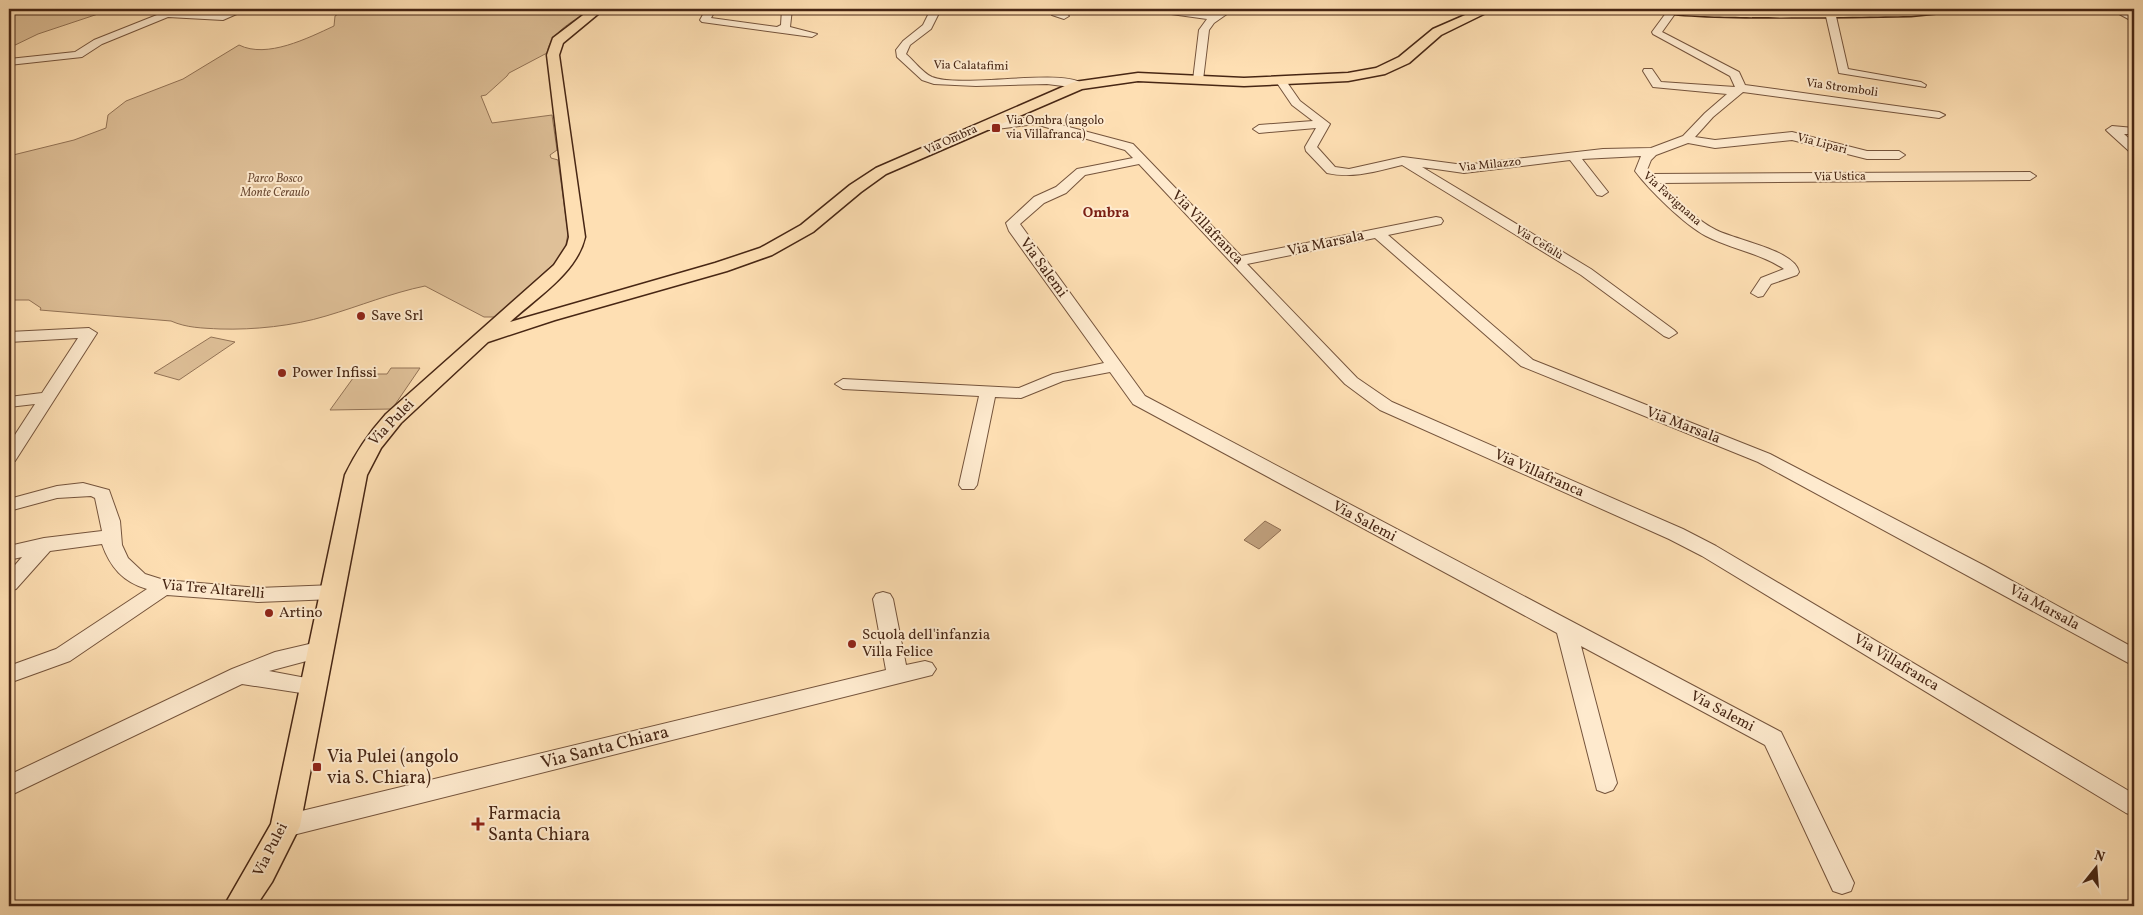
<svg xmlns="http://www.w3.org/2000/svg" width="2143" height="915" font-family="Vollkorn,serif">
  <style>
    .green { fill: #dfc098; stroke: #937356 }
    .water { fill: #c0a07d; stroke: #906f53 }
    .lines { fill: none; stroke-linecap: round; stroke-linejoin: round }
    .minor-casing { stroke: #75543c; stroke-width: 2 }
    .major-casing { stroke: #472614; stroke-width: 3 }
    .minor { fill: #feeace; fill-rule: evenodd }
    .major { fill: #fedfb3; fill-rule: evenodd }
    .poi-dot { fill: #8f2418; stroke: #feeace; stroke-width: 2 }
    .labels { text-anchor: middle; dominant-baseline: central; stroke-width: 4; stroke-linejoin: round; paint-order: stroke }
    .far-street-label { font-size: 12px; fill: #472614; stroke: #feeace }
    .far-poi-label { font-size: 12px; fill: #472614; stroke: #feeace; text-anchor: start }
    .far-park-label { font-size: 12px; font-style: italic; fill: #6d4c35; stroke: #feeace }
    .far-neighbourhood-label { font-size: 14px; font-weight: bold; fill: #7a1f14; stroke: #feeace }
    .street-label { font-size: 15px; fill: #472614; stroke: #feeace }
    .poi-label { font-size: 15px; fill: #472614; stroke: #feeace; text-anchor: start }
    .near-street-label { font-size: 18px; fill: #472614; stroke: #feeace }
    .near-poi-label { font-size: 18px; fill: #472614; stroke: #feeace; text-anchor: start }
  </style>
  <rect width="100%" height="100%" fill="#fedfb3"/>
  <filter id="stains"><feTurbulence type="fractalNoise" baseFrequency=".004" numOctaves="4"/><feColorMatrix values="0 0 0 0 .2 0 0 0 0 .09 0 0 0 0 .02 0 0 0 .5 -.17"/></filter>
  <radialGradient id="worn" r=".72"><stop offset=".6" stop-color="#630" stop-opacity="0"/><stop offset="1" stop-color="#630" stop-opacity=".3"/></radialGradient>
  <path class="green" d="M9,9H101V13L38,34L9,48Z
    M346,9H592C575,20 550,32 547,53L509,73L507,76L486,95L481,96L492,123L552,115L557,150L550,155L551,158L558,160L568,233L565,250L559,259L495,317H484L425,286C391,293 360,306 326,316C293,326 254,330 220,329C202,328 187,328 171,321L40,310L41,308L29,300H9V156L74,140L106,128L108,115L126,101L183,79L239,45C267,59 308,38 334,26L335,16Z
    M211,337L235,342L179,380L154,373Z
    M391,368H420L392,409L330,410L356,374H387Z"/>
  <path class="water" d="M1265,521L1281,530L1259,549L1244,540Z"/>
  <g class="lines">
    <g class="minor-casing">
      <path id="minor" d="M235,9H248L223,20L168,17L102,44L82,57L9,65V59L75,52L94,40L167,11L222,14Z
        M706,9H716L711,18L777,27L781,25L782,9H792L790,27L817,34L812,37L702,22L700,20Z
        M931,9H941L931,29L910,45L906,54C914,61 923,73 932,77C961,89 1067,67 1084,85L1079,88L1047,84L976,86L934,84L922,80L897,57L896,50L903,41L923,25Z
        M1049,9H1059L1069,16L1064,19L1052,15Z
        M1121,9H1176L1215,14L1223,9H1234L1214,23L1209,30L1203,80L1198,83L1193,80L1199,30L1207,19L1164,13L1126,12Z
        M1669,9L1677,11L1662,32L1739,72L1745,85L1939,112L1945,115L1939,118L1743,92L1713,117L1695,137L1715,140L1792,132L1867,151H1899L1905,155L1899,159H1867L1792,140L1715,148L1688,143L1656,155L1651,160L1647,170L1651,174L2030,172L2036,176L2030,180L1660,183C1677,199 1694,219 1716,230C1735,240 1795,250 1799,272L1797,275L1771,284L1763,296L1758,297L1751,293L1761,278L1784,269C1760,253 1731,249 1706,236C1685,225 1649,190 1635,171L1641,156L1582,159L1608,192L1602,196L1597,195L1570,160L1464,173L1422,167L1591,269L1674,330L1677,333L1669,338L1664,336L1581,275L1402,165C1377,171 1353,179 1327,173L1306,151L1305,147L1316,128L1259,133L1253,129L1259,125L1313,121L1292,105L1275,80L1280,77L1284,78L1300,101L1330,124L1317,147L1335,167L1349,169L1403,157L1464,165L1603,149L1651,148L1683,136L1705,113L1727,94L1653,87L1643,71L1644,69H1652L1661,82L1735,87L1730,76L1653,34L1652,32Z
        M1830,9L1835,12L1848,69L1921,82L1926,85L1925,87L1839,73L1825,12Z
        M2110,9H2122L2134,15V22Z
        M1021,118H1035L1133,144L1241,256L1436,217L1441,218L1443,221L1441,224L1388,235L1533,360L1770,454L1985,566L2134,648V666L1758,462L1521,366L1375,238L1247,264L1357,378L1392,402L1683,529L1716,546L2134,794V816L2126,813L1702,556L1669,539L1380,410L1345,384L1139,164L1085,175L1066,193L1044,203L1020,224L1145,396L1781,732L1854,883L1851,891L1842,894L1833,891L1765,745L1581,646L1617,783L1613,790L1605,793L1597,790L1557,633L1133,404L1110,372L1063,381L1021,398L995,397L977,485L974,489H962L959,485L979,396L843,389L835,384L843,379L1019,388L1053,374L1104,363L1009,231L1006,223L1034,197L1056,187L1077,169L1133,158L1125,150L1035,124L989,130L977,126C981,122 1013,120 1021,118Z
        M2112,126L2134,128V134H2124L2134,143V153L2130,152L2108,132L2106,130Z
        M89,328L97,333L15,461L9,463V444L35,404L9,407V397L42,393L78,338L9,342V332Z
        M83,483L109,490L120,521L122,545L128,558L145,574L164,580L258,588L334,585L341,587L344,592L341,597L334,599L258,602L167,595L70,661L9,683V666L56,649L147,589C123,582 110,567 102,544L50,551L16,589L9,591V572L22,557L9,560V546L44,538L102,531L95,498L91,496L57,498L9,511V499L57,486Z
        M883,592L890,594L893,599L906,665L925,661L932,663L936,669L932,675L285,837L277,833L273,826L277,819L285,815L886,670L873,599L876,594Z
        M322,641L329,643L332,649L329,655L269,671L322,681L325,687L322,693L314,695L242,684L9,796V775L232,669L275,652Z"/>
    </g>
    <g class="major-casing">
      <path id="major" d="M591,9H604L563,43L559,55L585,237C577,273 536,298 510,322L715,263L760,248L801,225L850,185L876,168L1074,82L1138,73L1244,78L1348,73L1376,68L1399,57L1433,29L1479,9H1494L1441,35L1409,63L1385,74L1348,81L1244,86L1138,81L1082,89L886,174L861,192L813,232L772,255L727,271L555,320L488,342L401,423L381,448L367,475L300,826L272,882L256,906H224L271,824L345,475C356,452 369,433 386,414L554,265L567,245L569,237L547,55L553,38Z
        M1652,9H1947L1941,13L1911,16C1878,16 1665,22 1652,9Z"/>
    </g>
    <use href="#minor" class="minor"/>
    <use href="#major" class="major"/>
  </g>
  <g class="poi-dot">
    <rect x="991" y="123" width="10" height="10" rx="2.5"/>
    <circle cx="361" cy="316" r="5"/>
    <circle cx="282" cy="373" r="5"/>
    <circle cx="269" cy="613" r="5"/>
    <circle cx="852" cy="644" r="5"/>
    <rect x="312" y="762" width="10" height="10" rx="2.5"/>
    <path d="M475.5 816.5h5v5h5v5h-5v5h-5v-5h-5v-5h5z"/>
  </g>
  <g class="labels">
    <g class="far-street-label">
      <text transform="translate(971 66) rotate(1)">Via Calatafimi</text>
      <text transform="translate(1842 88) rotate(8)">Via Stromboli</text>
      <text transform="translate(951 140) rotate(-24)">Via Ombra</text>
      <text transform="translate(1822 144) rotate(15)">Via Lipari</text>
      <text transform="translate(1490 165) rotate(-6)">Via Milazzo</text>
      <text transform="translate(1840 177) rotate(-1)">Via Ustica</text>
      <text transform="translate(1672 199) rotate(42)">Via Favignana</text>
      <text transform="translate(1539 243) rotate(31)">Via Cefalù</text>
    </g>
    <g class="far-poi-label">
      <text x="1006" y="121">Via Ombra (angolo<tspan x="1006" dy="14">via Villafranca)</tspan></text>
    </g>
    <g class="far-park-label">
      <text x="275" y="179">Parco Bosco<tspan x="275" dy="14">Monte Ceraulo</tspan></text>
    </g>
    <g class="far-neighbourhood-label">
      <text x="1106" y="213">Ombra</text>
    </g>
    <g class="street-label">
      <text transform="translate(1207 228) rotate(46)">Via Villafranca</text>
      <text transform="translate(1326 244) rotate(-12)">Via Marsala</text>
      <text transform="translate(1043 268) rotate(54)">Via Salemi</text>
      <text transform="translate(392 423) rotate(-46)">Via Pulei</text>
      <text transform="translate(1683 426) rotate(21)">Via Marsala</text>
      <text transform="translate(1539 474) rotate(24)">Via Villafranca</text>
      <text transform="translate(1364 522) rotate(28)">Via Salemi</text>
      <text transform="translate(213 590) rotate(5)">Via Tre Altarelli</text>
      <text transform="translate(2044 608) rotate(29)">Via Marsala</text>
      <text transform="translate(1896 663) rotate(31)">Via Villafranca</text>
      <text transform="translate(1722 712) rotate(28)">Via Salemi</text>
      <text transform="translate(271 850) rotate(-63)">Via Pulei</text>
    </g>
    <g class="poi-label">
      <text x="371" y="316">Save Srl</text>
      <text x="292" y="373">Power Infissi</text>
      <text x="279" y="613">Artino</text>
      <text x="862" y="635">Scuola dell'infanzia<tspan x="862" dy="17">Villa Felice</tspan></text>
    </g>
    <g class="near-street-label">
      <text transform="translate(605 748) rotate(-14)">Via Santa Chiara</text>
    </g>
    <g class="near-poi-label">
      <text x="327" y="757">Via Pulei (angolo<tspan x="327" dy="21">via S. Chiara)</tspan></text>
      <text x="488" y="814">Farmacia<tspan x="488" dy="21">Santa Chiara</tspan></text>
    </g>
  </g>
  <rect width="2143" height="915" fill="none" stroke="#fedfb3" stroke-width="30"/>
  <rect x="10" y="10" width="2123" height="895" fill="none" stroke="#472614" stroke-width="2.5"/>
  <rect x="15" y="15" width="2113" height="885" fill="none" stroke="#472614"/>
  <g transform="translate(2096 868) rotate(17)" stroke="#feeace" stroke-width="4" paint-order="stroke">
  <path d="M0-4L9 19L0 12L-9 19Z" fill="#472614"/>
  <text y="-8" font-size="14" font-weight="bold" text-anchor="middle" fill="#472614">N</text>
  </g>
  <rect width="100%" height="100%" filter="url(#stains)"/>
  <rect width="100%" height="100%" fill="url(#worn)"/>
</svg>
